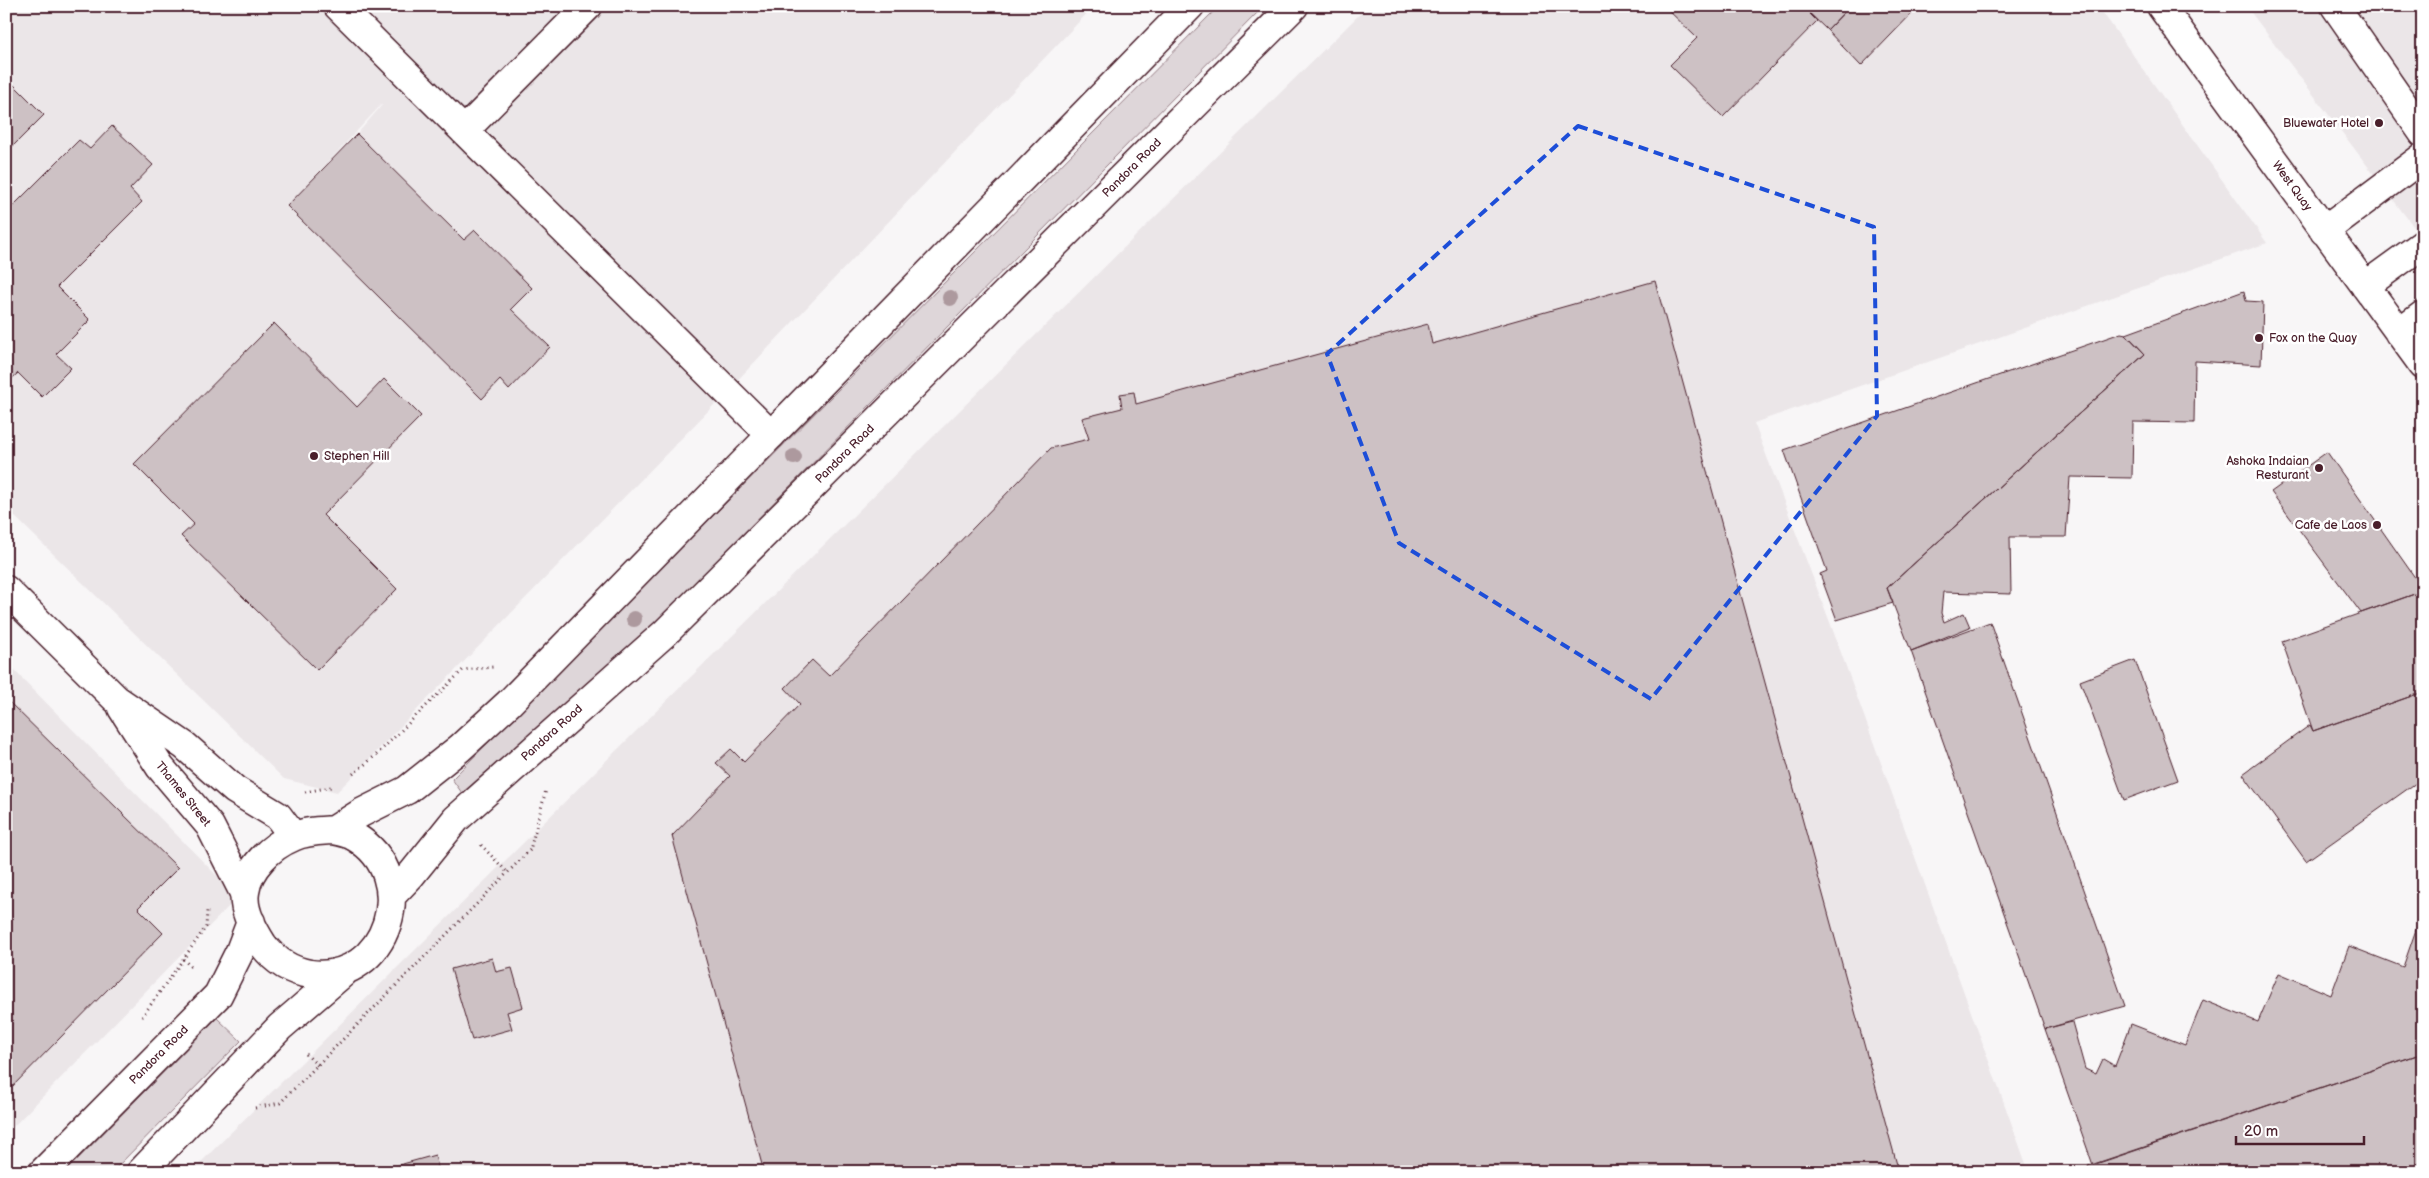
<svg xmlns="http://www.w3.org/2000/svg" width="2429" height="1178" font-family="'Balsamiq Sans',sans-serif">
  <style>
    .built { fill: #ebe6e8; fill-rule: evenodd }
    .green { fill: #ded6d9; stroke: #947a82 }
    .building { fill: #cdc1c4; stroke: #4a1f2b }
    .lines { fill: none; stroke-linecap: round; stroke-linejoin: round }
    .minor-casing { stroke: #4a1f2b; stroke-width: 31 }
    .major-casing { stroke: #4a1f2b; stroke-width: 31 }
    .path { stroke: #4a1f2b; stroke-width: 3; stroke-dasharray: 1 4; stroke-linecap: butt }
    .minor { stroke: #fff; stroke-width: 28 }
    .major { stroke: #fff; stroke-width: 28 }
    .tree { fill: #ad999e }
    .marked { fill: none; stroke: #1d4ed8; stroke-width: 4; stroke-dasharray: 10 6; stroke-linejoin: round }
    .poi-dot { fill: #4a1f2b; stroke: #fff; stroke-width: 2 }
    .labels { text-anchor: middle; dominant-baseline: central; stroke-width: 5; stroke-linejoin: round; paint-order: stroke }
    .poi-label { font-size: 12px; fill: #4a1f2b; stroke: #fff; text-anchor: end }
    .street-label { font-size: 12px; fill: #4a1f2b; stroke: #fff }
  </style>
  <rect width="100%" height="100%" fill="#f8f6f7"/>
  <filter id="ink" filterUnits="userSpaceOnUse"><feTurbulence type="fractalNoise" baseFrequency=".02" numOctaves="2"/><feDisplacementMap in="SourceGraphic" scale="10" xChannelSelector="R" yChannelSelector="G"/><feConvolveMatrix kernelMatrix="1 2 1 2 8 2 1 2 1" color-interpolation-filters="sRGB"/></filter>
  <g filter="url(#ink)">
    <path class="built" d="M6,6H1094L711,408L337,792L284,779L6,508ZM382,105L357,134L306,186L381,105Z
      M1368,6H2098L2267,243L1754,423L1831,625L2029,1172H191Z
      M2246,6H2423V239Z
      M6,662L238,897L6,1134Z"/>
    <path class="green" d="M1219,6H1264L643,635L462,793L452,779Z
      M217,1018L241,1041L112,1172H65Z"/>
    <path class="building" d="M1664,6H1802L1817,21L1723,117L1670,65L1697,38Z
      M1802,6H1850L1827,30Z
      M1850,6H1919L1861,66L1827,30Z
      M6,77L44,115L6,153Z
      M112,126L153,165L130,189L142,202L57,287L90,320L56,354L71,368L42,397L18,373L6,384V213L79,140L90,149Z
      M357,134L464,240L475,230L532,288L511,309L550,347L509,390L500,380L482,399L287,206Z
      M1655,281L1899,1172H764L672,836L730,776L716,763L731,749L744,762L800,704L785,688L812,660L829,676L1051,448L1089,439L1082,418L1122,408L1120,394L1134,392L1136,404L1428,324L1432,344Z
      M2244,291L2246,301L2263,302L2261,365L2195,361L2194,423L2133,422L2132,478L2070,477L2066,537H2010L2011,594L1943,592L1941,613L1944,622L1964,613L1970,627L1911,651L1887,588L2145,354L2126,334Z
      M274,323L357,407L384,379L421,416L323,515L397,589L317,670L181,536L194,524L134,464Z
      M2121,333L2126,334L2145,354L1887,588L1893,603L1837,620L1820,574L1827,571L1784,450Z
      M2327,452L2423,589V591L2361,613L2271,492Z
      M2423,591V692L2313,731L2282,641Z
      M1990,622L2125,1006L2045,1029L1911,651Z
      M2135,660L2178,780L2124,800L2080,681Z
      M2423,692V778L2306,861L2243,774L2310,725L2313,731Z
      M6,699L178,868L138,908L163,933L6,1093Z
      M2419,921L2423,922V1053L2093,1165L2045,1029L2072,1022L2085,1069L2096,1074L2103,1059L2115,1066L2131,1024L2185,1045L2203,1000L2258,1022L2279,973L2331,995L2349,946L2403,967Z
      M492,958L496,972L512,968L523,1007L507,1012L512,1029L472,1040L451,969Z
      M2423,1053V1172H2090L2088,1166Z
      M435,1155L439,1172H374Z"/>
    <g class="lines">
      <g class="minor-casing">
        <path id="minor" d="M338,6L771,435
          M2161,6L2423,365
          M2335,6L2423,133
          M464,131L588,6
          M2324,231L2423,157
          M2365,286L2423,244
          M2399,333L2423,315
          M6,590L116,699L185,746L235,790L278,816L293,836
          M122,708L160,767L210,826L244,893"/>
      </g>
      <g class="major-casing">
        <path id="major" d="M334,830L361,813L407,790L460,748L509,703L1190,6
          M334,830C341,832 349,833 355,837C422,876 388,984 310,974C291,971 275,961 263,945C254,931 242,909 245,892C248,868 271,846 293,837C305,831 320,831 334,830Z
          M391,896L411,875L456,819L665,633L1294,6
          M43,1172L218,995L240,951L251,922
          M141,1172L280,1027L343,973"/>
      </g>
      <path class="path" d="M353,774L375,756L463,670L493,667
        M305,792L331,787
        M481,845L508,873
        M183,959L191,967
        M142,1017L206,927L207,911
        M306,1054L318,1066
        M255,1108L280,1103L530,850L546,790"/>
      <use href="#minor" class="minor"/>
      <use href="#major" class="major"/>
    </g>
    <g class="tree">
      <circle cx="950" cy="298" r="8"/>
      <circle cx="794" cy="457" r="8"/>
      <circle cx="634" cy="619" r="8"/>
    </g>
  </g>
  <path class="marked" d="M1578,126L1874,227L1877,416L1651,699L1399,543L1327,354Z"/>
  <g class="poi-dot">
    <circle cx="2379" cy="123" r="5"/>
    <circle cx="2259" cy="338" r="5"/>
    <circle cx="314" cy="456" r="5"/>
    <circle cx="2319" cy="468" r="5"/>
    <circle cx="2377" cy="525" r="5"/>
  </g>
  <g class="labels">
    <g class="poi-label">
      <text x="2369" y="123">Bluewater Hotel</text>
      <text x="2269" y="338" text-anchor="start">Fox on the Quay</text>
      <text x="324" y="456" text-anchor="start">Stephen Hill</text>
      <text x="2309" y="461">Ashoka Indaian<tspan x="2309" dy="14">Resturant</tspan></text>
      <text x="2367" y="525">Cafe de Laos</text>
    </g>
    <g class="street-label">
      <text transform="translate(1132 168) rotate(-45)">Pandora Road</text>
      <text transform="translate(2292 186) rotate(54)">West Quay</text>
      <text transform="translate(845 454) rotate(-45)">Pandora Road</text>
      <text transform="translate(552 733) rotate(-42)">Pandora Road</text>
      <text transform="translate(183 794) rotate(51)">Thames Street</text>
      <text transform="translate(159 1055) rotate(-45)">Pandora Road</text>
    </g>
  </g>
  <rect width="2429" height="1178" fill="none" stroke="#fff" stroke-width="25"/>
  <rect x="12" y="12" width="2404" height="1153" fill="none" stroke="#4a1f2b" stroke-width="2" filter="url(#ink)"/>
  <path d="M2236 1136v8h128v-8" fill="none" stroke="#4a1f2b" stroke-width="2.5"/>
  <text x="2244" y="1136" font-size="15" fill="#4a1f2b" stroke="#ffffff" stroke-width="4" paint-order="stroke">20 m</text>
</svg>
